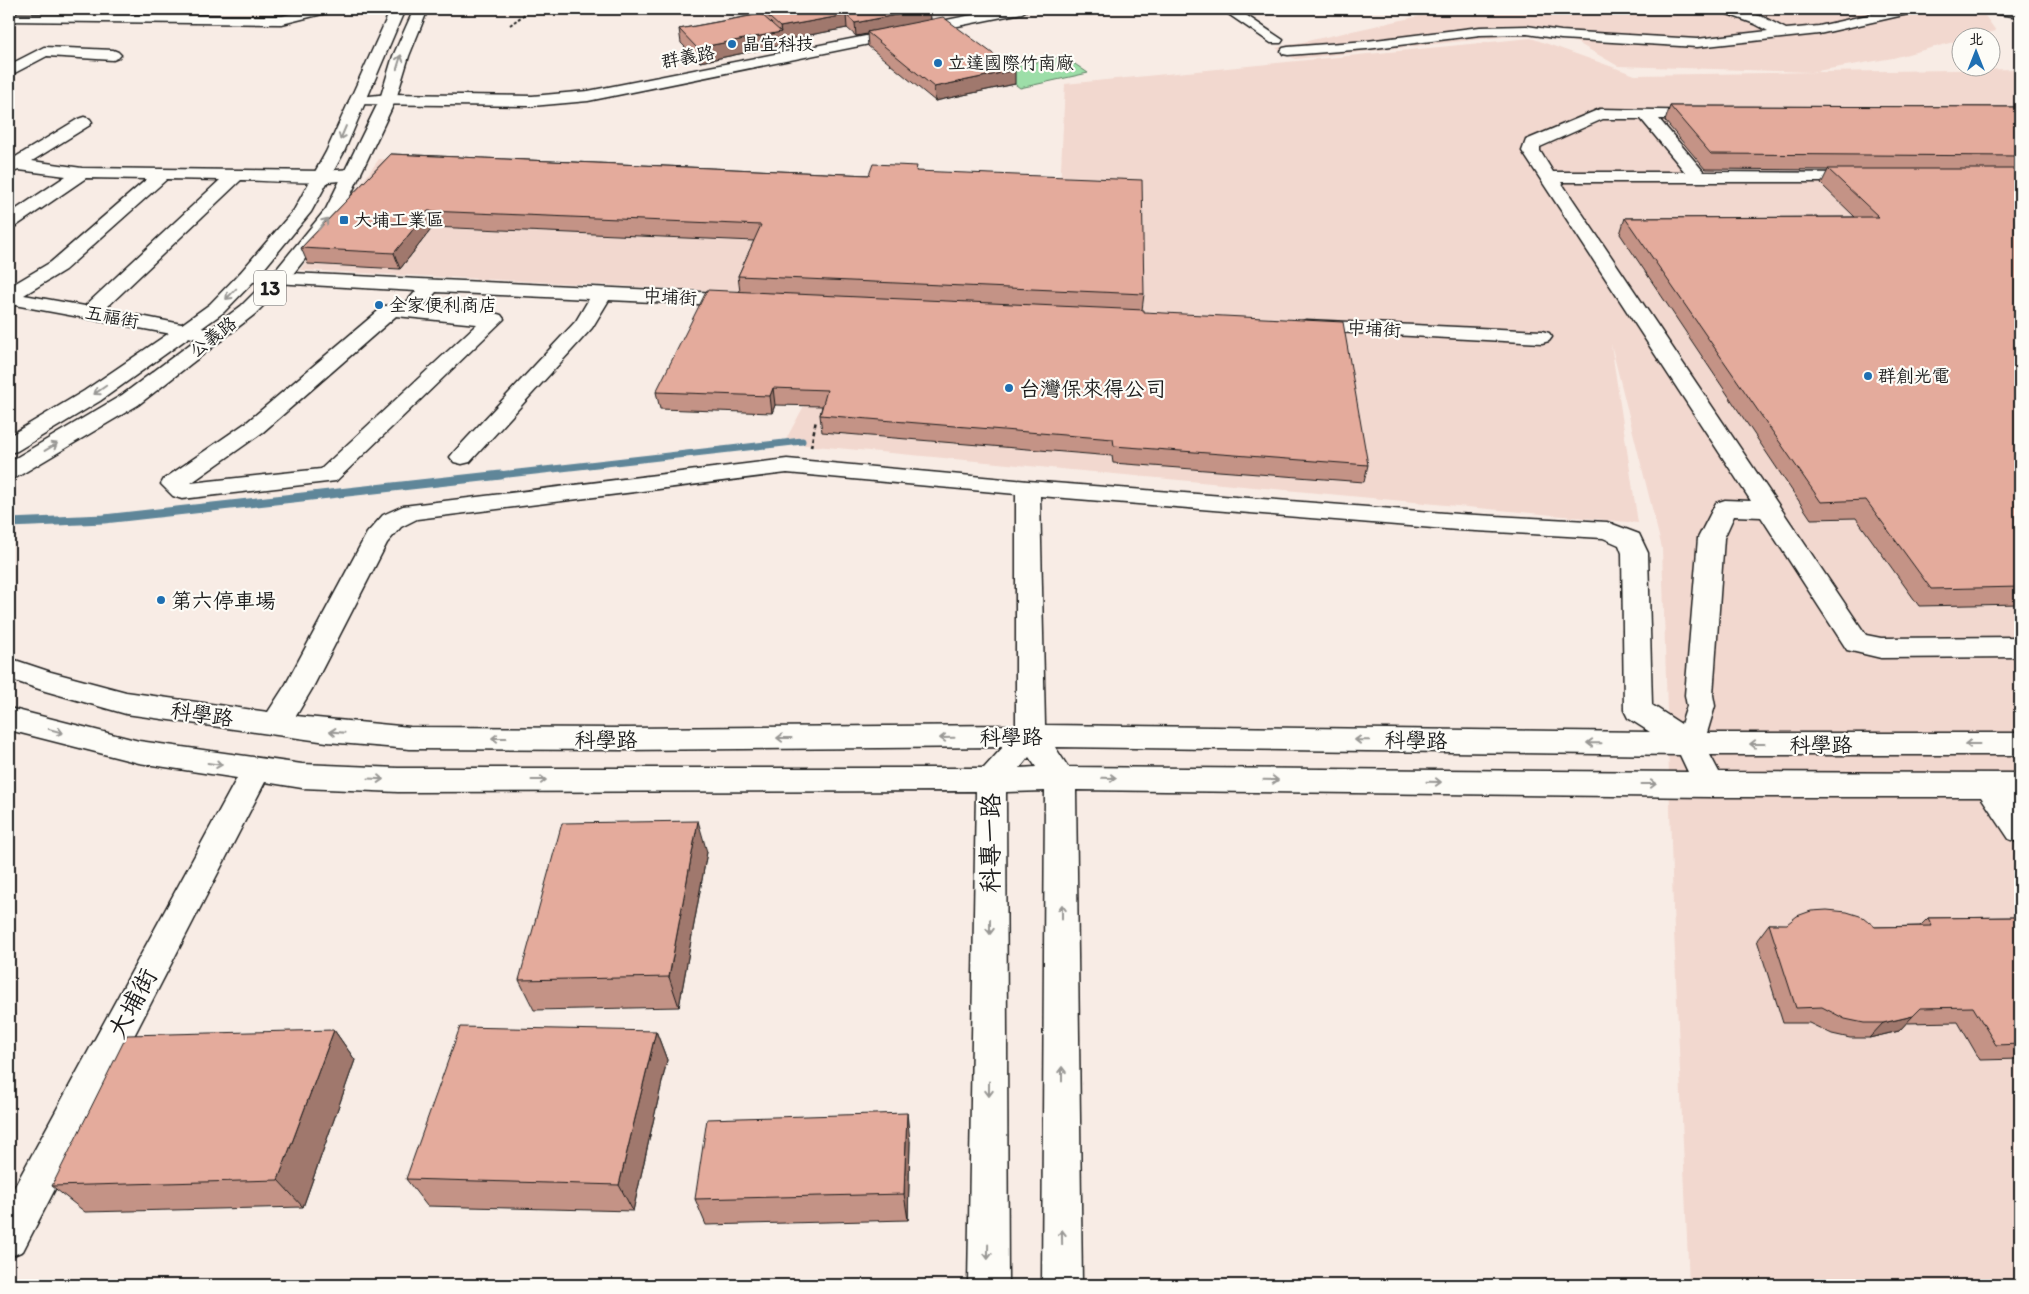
<svg xmlns="http://www.w3.org/2000/svg" width="2029" height="1294" font-family="Itim,'LXGW WenKai TC',sans-serif">
  <style>
    .built { fill: #f2d8cf }
    .green { fill: #9ddea8; stroke: #5c7d62 }
    .lines { fill: none; stroke-linecap: round; stroke-linejoin: round }
    .stream-far1 { stroke: #5f8699; stroke-width: 7 }
    .stream { stroke: #5f8699; stroke-width: 9 }
    .minor-casing { stroke: #1c1c1c; stroke-width: 3 }
    .major-casing { stroke: #1c1c1c; stroke-width: 3 }
    .path-far1 { stroke: #1c1c1c; stroke-width: 2; stroke-dasharray: 3 2; stroke-linecap: butt }
    .path { stroke: #1c1c1c; stroke-width: 2.5; stroke-dasharray: 4 3; stroke-linecap: butt }
    .minor { fill: #fdfcf7; fill-rule: evenodd }
    .major { fill: #fdfcf7; fill-rule: evenodd }
    .wall { fill: #c49386; stroke: #1c1c1c }
    .shaded-wall { fill: #a0786d; stroke: #1c1c1c }
    .building { fill: #e4ab9c; stroke: #1c1c1c }
    .oneway { stroke: #989794 }
    .poi-dot { fill: #1f6fb2; stroke: #fdfcf7; stroke-width: 2 }
    .labels { text-anchor: middle; dominant-baseline: central; stroke-width: 4.5; stroke-linejoin: round; paint-order: stroke }
    .far-poi-label { font-size: 18px; fill: #1c1c1c; stroke: #fdfcf7; text-anchor: start }
    .far-street-label { font-size: 18px; fill: #1c1c1c; stroke: #fdfcf7 }
    .shield { fill: #fdfcf7; stroke: #605f5e; stroke-width: 1 }
    .shield-label { font-size: 20px; font-weight: bold; fill: #1c1c1c }
    .poi-label { font-size: 21px; fill: #1c1c1c; stroke: #fdfcf7; text-anchor: start }
    .street-label { font-size: 21px; fill: #1c1c1c; stroke: #fdfcf7 }
    .near-street-label { font-size: 25px; fill: #1c1c1c; stroke: #fdfcf7 }
  </style>
  <rect width="100%" height="100%" fill="#f8ece5"/>
  <filter id="ink" filterUnits="userSpaceOnUse"><feTurbulence type="fractalNoise" baseFrequency=".02" numOctaves="2"/><feDisplacementMap in="SourceGraphic" scale="10" xChannelSelector="R" yChannelSelector="G"/><feConvolveMatrix kernelMatrix="1 2 1 2 8 2 1 2 1" color-interpolation-filters="sRGB"/></filter>
  <g filter="url(#ink)">
    <path class="built" d="M1451,9H1961L1981,10L1996,31L1972,37L1962,38L1961,40L1893,58L1811,72L1618,66L1576,42L1528,34L1295,59L1276,48Z
      M1531,38L1635,75L2020,69V1285H1689L1673,907L1662,548L1611,344L1638,523L784,443L862,298L300,270L379,159L1060,189L1065,84Z"/>
    <path class="green" d="M1063,56L1088,73L1020,88L997,71Z"/>
    <g class="lines">
      <path class="stream-far1" d="M490,476L802,441"/>
      <path class="stream" d="M9,523L104,519L501,475"/>
      <g class="minor-casing">
        <path id="minor" d="M309,9H332L330,12L282,24L9,21V15L14,14L282,16Z
          M1002,9H1029L1022,13L588,101L532,106L351,104L349,101L351,98L388,94L532,96L588,91Z
          M1221,9H1237L1283,40L1281,43H1271Z
          M1720,9H1740L1765,18L1786,29L1819,26L1894,9H1919L1917,12L1819,34L1697,47L1561,39L1527,34L1480,35L1367,49L1288,55L1283,54L1281,51L1283,48L1288,47L1367,41L1480,27L1527,26L1561,31L1697,39L1768,31L1755,24L1722,12Z
          M1983,9H2020V17L1990,13Z
          M44,47L113,50L118,52L121,55L118,58L113,60L47,56L9,76V65Z
          M1600,109L1712,111L1714,114L1712,117L1706,119H1659L1704,172L1868,173L1871,177L1868,181L1862,182H1561L1866,635L1881,638L2020,637V657L1881,658L1847,650L1761,517L1734,516L1724,538L1713,695L1715,706L1707,733H2020V755H1710L1719,772L2020,773V797H2015L2020,805V843L2009,839L1981,797H1710L1076,790L1082,1285H1042L1045,791L1006,792L1008,1285H968L976,791L398,792L302,788L265,782L23,1251L9,1257V1197L237,778L139,763L9,730V708L139,741L302,764L398,768H984L1003,747L623,750L410,749L327,742L126,714L45,691L9,679V658L51,672L126,692L268,712L286,684L367,533L383,515L403,506L787,459L1028,481L1458,514L1607,522L1639,534L1648,553L1652,705L1681,724L1687,706L1685,695L1698,538L1716,503L1725,500L1751,501L1522,151L1526,140ZM1603,119H1641L1685,172H1553L1540,151V147ZM787,473L1016,494V725L623,728L410,727L296,716L312,689L387,543L401,527L417,519ZM1040,496L1458,530L1603,538L1619,545L1622,553L1624,710L1628,718L1650,732L1045,725ZM1055,747L1680,755L1688,772L1068,767ZM1029,757L1036,767L1020,768Z
          M84,117L90,119L92,122L90,125L32,161L82,168L322,171L352,169L358,170L361,174L358,178C323,186 277,181 241,180L105,309L222,332L225,336L222,340L215,342L9,304V287L51,262L147,179L86,178L16,226L9,227V214L66,176L19,170L9,173V161L78,119ZM167,179L220,180L85,306L24,295L65,270Z
          M247,271L741,294L748,296L751,300L748,304L741,306L609,300L592,328L470,462L462,464L454,462L450,457L454,452L576,321L589,299L436,292L424,306L494,313L501,315L504,319L336,481L182,499L173,496L161,484L164,479L247,422L384,306L404,305L416,291L240,281L237,277L240,273ZM396,316L477,324L321,469L191,483L263,432Z
          M1306,320L1542,331L1549,333L1552,337L1549,341L1542,343L1299,330L1296,326L1299,322Z"/>
      </g>
      <g class="major-casing">
        <path id="major" d="M391,9H405L344,152L311,212L254,281L224,312L192,335L100,401L17,451L9,453V436L84,391L178,327L210,304L240,273L294,210L326,152Z
          M414,9H428L409,56L396,99L343,211L285,284L255,314L138,405L17,477L9,479V462L122,395L241,306L271,276L326,209L380,99L393,56Z"/>
      </g>
      <path class="path-far1" d="M510,25L532,9"/>
      <path class="path" d="M811,447L816,420"/>
      <use href="#minor" class="minor"/>
      <use href="#major" class="major"/>
    </g>
    <path class="wall" d="M747,9H930L931,20L1015,84L935,101L868,46L867,34L856,36L847,28L783,40V45L700,62L681,43L679,29L754,15Z
      M1670,106L2020,107V604L1919,606L1856,518L1811,519L1620,234L1625,218L1855,217L1821,184L1828,170L1705,169L1665,121Z
      M391,154L869,175L917,171L1144,294L1142,310L1144,312L1368,465L1364,482L1113,463L1112,456L822,432L820,415L822,406L775,405L772,413L660,409L656,392L740,292L738,276L754,241L433,227L400,269L308,264L301,248Z
      M707,852L679,1007L534,1010L519,980Z
      M2020,917V1059L1980,1060L1958,1022L1906,1023L1899,1031L1869,1038H1850L1832,1034L1809,1023H1783L1757,940L1769,924L1875,927L1920,926L1928,918Z
      M334,1030L355,1060L303,1207L85,1212L52,1186Z
      M656,1031L667,1060L633,1211L427,1206L406,1179Z
      M910,1141L908,1220L706,1225L695,1199Z"/>
    <path class="shaded-wall" d="M926,9H930L931,21L867,32V34L856,36L855,23Z
      M846,15L847,28L783,40V45L700,62L697,48L781,32L780,27Z
      M1015,70V84L935,101L934,87Z
      M428,211L433,227L400,269L394,253Z
      M773,388L775,405L772,413L770,396Z
      M698,821L707,852L679,1007L669,977Z
      M1913,1016L1899,1031L1869,1038L1883,1023Z
      M334,1030L355,1060L303,1207L278,1180Z
      M656,1031L667,1060L633,1211L619,1185Z
      M907,1113L910,1141L908,1220L904,1194Z"/>
    <path class="building" d="M760,9H926L855,23L846,15L780,27Z
      M761,14L781,32L697,48L679,29Z
      M943,17L1015,70L934,87L867,32Z
      M1670,106L2020,107V156L1711,154Z
      M391,154L869,175L873,164L917,166L916,171L1142,180L1144,294L738,276L761,225L428,211L394,253L301,248Z
      M1828,169H2020V587L1931,589L1866,500L1821,502L1625,218L1879,217Z
      M707,290L1144,310V312L1343,322L1368,465L1114,446L1113,439L820,415L827,390L773,388L770,396L656,392Z
      M698,821L669,977L519,980L562,823Z
      M1827,910L1847,912L1863,917L1875,927L1932,926L1928,918L2020,917V1044L1996,1045L1973,1007L1921,1008L1913,1016L1883,1023H1864L1845,1019L1822,1007L1796,1008L1769,924H1787L1797,916L1811,911Z
      M460,1027L656,1031L619,1185L406,1179Z
      M334,1030L278,1180L52,1186L127,1035Z
      M907,1113L904,1194L695,1199L707,1119Z"/>
    <defs><path id="oneway-shaft" d="M-6 0H5M1.5-3L5.5 0L1.5 3" fill="none" stroke-width="1.6" stroke-linecap="round" stroke-linejoin="round" transform="scale(1.25)"/></defs>
    <g class="oneway">
      <use href="#oneway-shaft" transform="translate(399 62) rotate(-73)"/>
      <use href="#oneway-shaft" transform="translate(343 133) rotate(113)"/>
      <use href="#oneway-shaft" transform="translate(323 224) rotate(-51)"/>
      <use href="#oneway-shaft" transform="translate(231 294) rotate(134)"/>
      <use href="#oneway-shaft" transform="translate(100 390) rotate(145)"/>
      <use href="#oneway-shaft" transform="translate(51 447) rotate(-31)"/>
      <use href="#oneway-shaft" transform="translate(56 731) rotate(15)"/>
      <use href="#oneway-shaft" transform="translate(337 732) rotate(-175)"/>
      <use href="#oneway-shaft" transform="translate(499 738) rotate(-180)"/>
      <use href="#oneway-shaft" transform="translate(784 738) rotate(180)"/>
      <use href="#oneway-shaft" transform="translate(947 738) rotate(179)"/>
      <use href="#oneway-shaft" transform="translate(1362 740) rotate(-179)"/>
      <use href="#oneway-shaft" transform="translate(1594 743) rotate(-179)"/>
      <use href="#oneway-shaft" transform="translate(1757 744) rotate(180)"/>
      <use href="#oneway-shaft" transform="translate(1972 744) rotate(-180)"/>
      <use href="#oneway-shaft" transform="translate(215 764) rotate(8)"/>
      <use href="#oneway-shaft" transform="translate(1109 778) rotate(1)"/>
      <use href="#oneway-shaft" transform="translate(376 779) rotate(3)"/>
      <use href="#oneway-shaft" transform="translate(539 780)"/>
      <use href="#oneway-shaft" transform="translate(1271 780) rotate(1)"/>
      <use href="#oneway-shaft" transform="translate(1434 782) rotate(1)"/>
      <use href="#oneway-shaft" transform="translate(1649 784)"/>
      <use href="#oneway-shaft" transform="translate(1062 912) rotate(-90)"/>
      <use href="#oneway-shaft" transform="translate(990 927) rotate(90)"/>
      <use href="#oneway-shaft" transform="translate(1062 1074) rotate(-90)"/>
      <use href="#oneway-shaft" transform="translate(989 1089) rotate(90)"/>
      <use href="#oneway-shaft" transform="translate(1062 1237) rotate(-91)"/>
      <use href="#oneway-shaft" transform="translate(988 1252) rotate(91)"/>
    </g>
  </g>
  <g class="poi-dot">
    <circle cx="732" cy="44" r="5"/>
    <circle cx="938" cy="63" r="5"/>
    <rect x="339" y="215" width="10" height="10" rx="2.5"/>
    <circle cx="379" cy="305" r="5"/>
    <circle cx="1868" cy="376" r="5"/>
    <circle cx="1009" cy="388" r="5"/>
    <circle cx="161" cy="600" r="5"/>
  </g>
  <g class="labels">
    <g class="far-poi-label">
      <text x="742" y="44">晶宜科技</text>
      <text x="948" y="63">立達國際竹南廠</text>
      <text x="354" y="220">大埔工業區</text>
      <text x="389" y="305">全家便利商店</text>
      <text x="1878" y="376">群創光電</text>
    </g>
    <g class="far-street-label">
      <text transform="translate(688 57) rotate(-11)">群義路</text>
      <text transform="translate(670 297) rotate(3)">中埔街</text>
      <text transform="translate(112 317) rotate(11)">五福街</text>
      <text transform="translate(1374 329) rotate(3)">中埔街</text>
      <text transform="translate(213 337) rotate(-38)">公義路</text>
    </g>
    <rect class="shield" x="254" y="270.5" width="32" height="35" rx="4"/>
    <g class="shield-label">
      <text x="270" y="288">13</text>
    </g>
    <g class="poi-label">
      <text x="1019" y="388">台灣保來得公司</text>
      <text x="171" y="600">第六停車場</text>
    </g>
    <g class="street-label">
      <text transform="translate(202 714) rotate(8)">科學路</text>
      <text transform="translate(1011 737) rotate(-1)">科學路</text>
      <text x="606" y="739">科學路</text>
      <text transform="translate(1416 740) rotate(1)">科學路</text>
      <text x="1821" y="744">科學路</text>
    </g>
    <g class="near-street-label">
      <text transform="translate(990 843) rotate(-90)">科專一路</text>
      <text transform="translate(132 1003) rotate(-62)">大埔街</text>
    </g>
  </g>
  <rect width="2029" height="1294" fill="none" stroke="#fdfcf7" stroke-width="30"/>
  <rect x="15" y="15" width="1999" height="1264" fill="none" stroke="#1c1c1c" stroke-width="2" filter="url(#ink)"/>
  <g transform="translate(1976 52)"><circle r="24" fill="#fdfcf7" stroke="#a3a29f"/>
  <path d="M0-4L9 19L0 12L-9 19Z" fill="#1f6fb2"/>
  <text y="-8" font-size="14" font-weight="bold" text-anchor="middle" fill="#1c1c1c">北</text>
  </g>
</svg>
